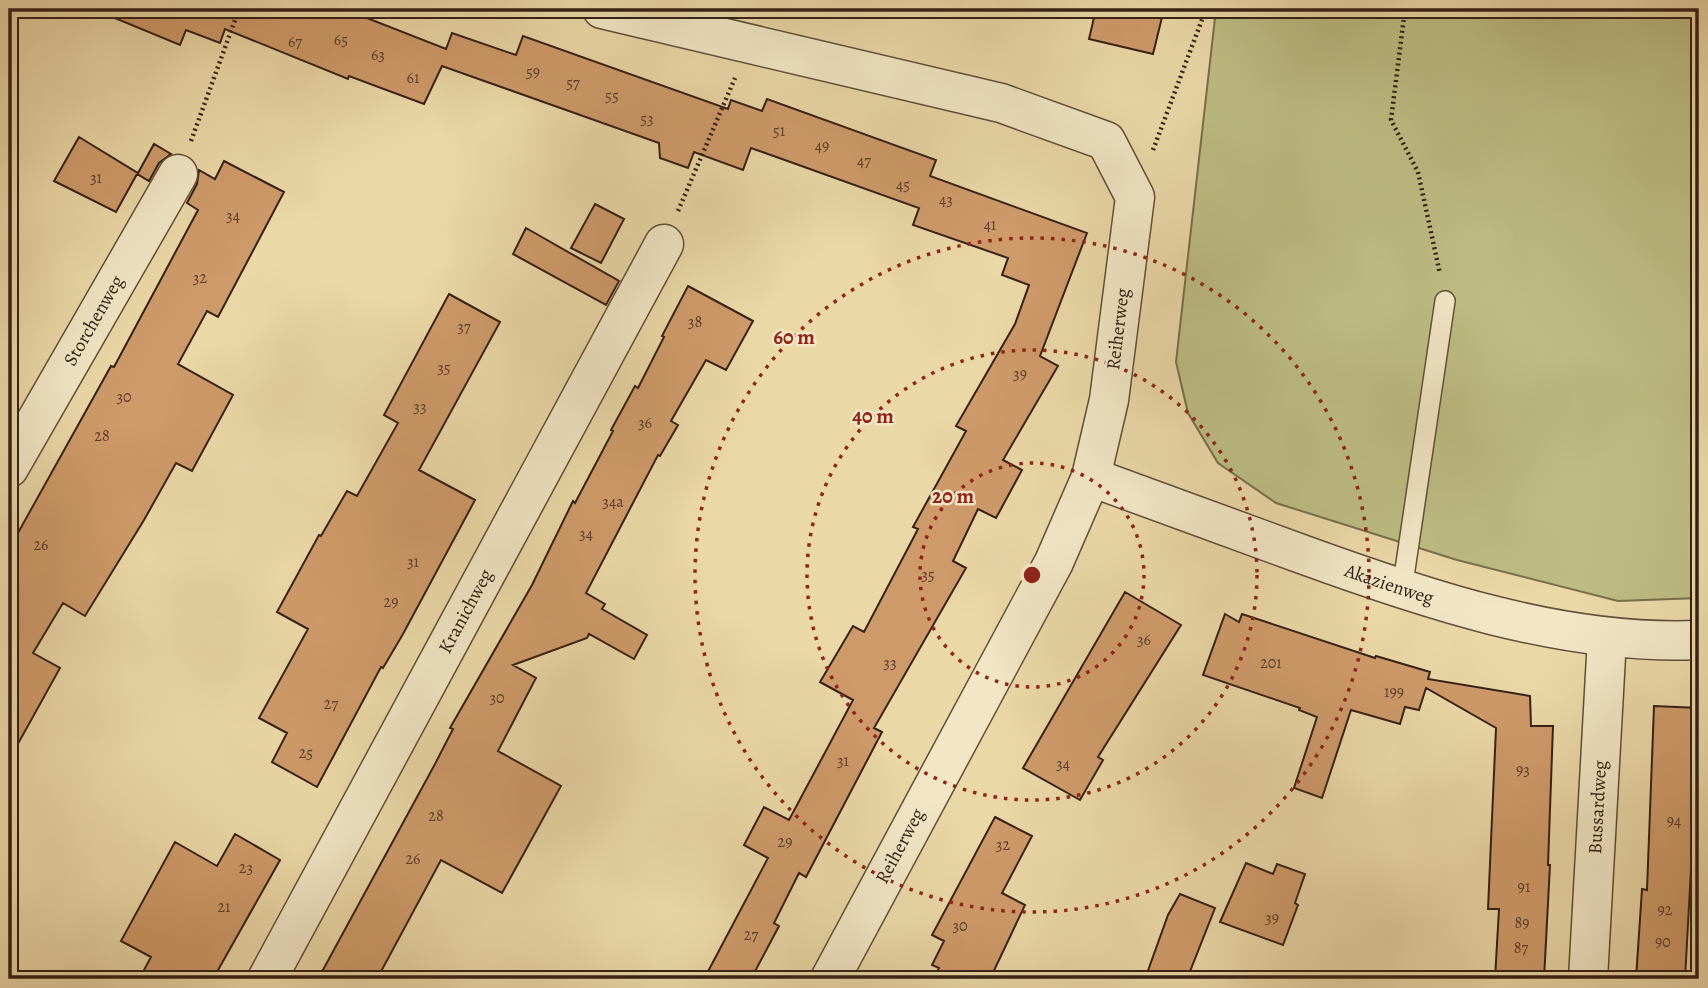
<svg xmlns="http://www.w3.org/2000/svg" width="1708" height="988" font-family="Alegreya,serif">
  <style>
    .green { fill: #bdbd83; stroke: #796e4c; stroke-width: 2 }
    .building { fill: #cf9a6a; stroke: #352016; stroke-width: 2 }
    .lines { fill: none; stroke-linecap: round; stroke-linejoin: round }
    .lane-casing { stroke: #624e3a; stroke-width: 22 }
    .street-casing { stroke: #624e3a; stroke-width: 41 }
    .path { stroke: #352016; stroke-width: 4.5; stroke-dasharray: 2 3.5; stroke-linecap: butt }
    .lane { stroke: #f2e6c6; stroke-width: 19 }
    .street { stroke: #f2e6c6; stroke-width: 38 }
    .ring { fill: none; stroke: #8f2418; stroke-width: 3.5; stroke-dasharray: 3.5 7 }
    .labels { text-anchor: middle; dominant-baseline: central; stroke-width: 5; stroke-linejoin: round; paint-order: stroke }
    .number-label { font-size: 16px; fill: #5c3e2b }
    .street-label { font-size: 19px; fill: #352016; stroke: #f2e6c6 }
    .centre { fill: #8f2418; stroke: #f2e6c6; stroke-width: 3.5 }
    .ring-label { font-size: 21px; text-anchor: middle; font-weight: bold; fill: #8f2418; stroke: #f2e6c6; stroke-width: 5; stroke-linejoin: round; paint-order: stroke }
  </style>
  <rect width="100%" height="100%" fill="#ebd8a7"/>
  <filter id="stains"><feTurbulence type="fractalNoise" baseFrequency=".00286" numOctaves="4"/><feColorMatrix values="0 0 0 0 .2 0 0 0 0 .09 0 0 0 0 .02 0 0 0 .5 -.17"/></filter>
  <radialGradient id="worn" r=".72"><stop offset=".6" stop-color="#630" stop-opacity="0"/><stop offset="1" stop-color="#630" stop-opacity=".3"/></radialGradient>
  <path class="green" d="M1216,9H1699V598L1618,601L1457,560L1276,503L1218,463L1188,413L1176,362Z"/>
  <path class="building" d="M93,9H344L446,49L452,33L516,55L523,36L728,109L731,100L762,111L767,99L936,160L930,176L1087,233L1040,356L1058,366L1003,460L1022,470L996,518L978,509L953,561L966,568L874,728L882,732L806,877L799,873L774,923L779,926L751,979H704L768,858L744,845L764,807L789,820L853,700L820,682L853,626L864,632L918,529L913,527L966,431L956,426L1015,324L1029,285L1002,275L1008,258L913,225L919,208L751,148L743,170L694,152L688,168L660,158L659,143L442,66L424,104L349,76L348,79L225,29L220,43L186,30L180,45Z
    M1096,9H1164L1153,54L1089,39Z
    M79,137L138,173L154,144L171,154L159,163L149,181L137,174L116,212L54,181Z
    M224,161L284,192L218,317L207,311L178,364L233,395L192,471L176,463L144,520L85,616L63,603L33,653L60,668L9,760V549L111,366L114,367L198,210L187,203L197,184L199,170L215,179Z
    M595,204L624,219L601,263L571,248Z
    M526,228L619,281L606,305L513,254Z
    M688,286L753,321L726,370L706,360L671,421L678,425L660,456L658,455L586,593L605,604L602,609L647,635L634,659L589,634L587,638L513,665L536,678L498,751L561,786L502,893L441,860L377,979H318L435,764L453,729L450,728L532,585L573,501L575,503L613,431L611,430L635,386L638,388L664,337L662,336Z
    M449,294L500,322L419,470L475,500L403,634L383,668L381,667L317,787L272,762L287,733L259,718L308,629L277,612L319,535L321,536L347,491L357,496L398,423L384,415Z
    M1125,592L1181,625L1098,757L1103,760L1080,800L1023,768Z
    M1225,614L1239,622L1242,614L1375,658L1376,656L1430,672L1428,679L1530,696L1531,726H1553L1548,865H1550L1544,979H1495L1499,909H1488L1496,728L1426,688L1419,710L1405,707L1400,724L1351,710L1322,798L1294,788L1317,717L1299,710L1300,708L1203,675Z
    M1654,706L1699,708V851H1692L1685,979H1636L1642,889L1647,890Z
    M995,817L1032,836L1002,893L1025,905L990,979H933L939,968L932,965L944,941L932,935Z
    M235,834L280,860L213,979H160L144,970L151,957L121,941L175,842L217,866Z
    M1246,863L1273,874L1277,864L1305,874L1295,903L1298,905L1283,945L1220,922Z
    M1180,894L1215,908L1187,979H1145L1168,915Z"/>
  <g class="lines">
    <g class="lane-casing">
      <path id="lane" d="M1402,590L1445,301"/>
    </g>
    <g class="street-casing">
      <g id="street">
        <path d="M602,9L1001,103L1106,141L1135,197L1109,400L1091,477L1054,562L830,979"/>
        <path id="s1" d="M9,468L178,174"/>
        <path id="s2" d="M1091,477C1159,502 1228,527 1296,552C1422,598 1563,646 1699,640"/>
        <path id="s3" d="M267,979L664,244"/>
        <path id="s4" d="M1588,979L1607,638"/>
      </g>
    </g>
    <path class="path" d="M1405,9L1391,120L1418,172L1440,274
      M191,141L239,9
      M1153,150L1206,9
      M678,211L735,78"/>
    <use href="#lane" class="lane"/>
    <use href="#street" class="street"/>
  </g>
  <g class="ring">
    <circle cx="1032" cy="575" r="112"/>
    <circle cx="1032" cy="575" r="225"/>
    <circle cx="1032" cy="575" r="337"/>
  </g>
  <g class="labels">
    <g class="number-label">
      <text x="341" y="40">65</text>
      <text x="295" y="42">67</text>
      <text x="378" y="55">63</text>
      <text x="533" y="72">59</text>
      <text x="413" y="78">61</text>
      <text x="573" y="83">57</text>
      <text x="612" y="96">55</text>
      <text x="647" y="119">53</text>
      <text x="779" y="131">51</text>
      <text x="822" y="146">49</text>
      <text x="864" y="161">47</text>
      <text x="96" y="178">31</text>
      <text x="903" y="185">45</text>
      <text x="946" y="200">43</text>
      <text x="233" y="216">34</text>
      <text x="990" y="225">41</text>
      <text x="200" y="278">32</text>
      <text x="695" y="322">38</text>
      <text x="464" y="327">37</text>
      <text x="444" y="368">35</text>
      <text x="1020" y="374">39</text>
      <text x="124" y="397">30</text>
      <text x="420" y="407">33</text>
      <text x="645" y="423">36</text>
      <text x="102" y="436">28</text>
      <text x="613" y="502">34a</text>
      <text x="586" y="534">34</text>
      <text x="41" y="545">26</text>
      <text x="413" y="562">31</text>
      <text x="928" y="575">35</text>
      <text x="391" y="602">29</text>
      <text x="1144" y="640">36</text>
      <text x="890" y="663">33</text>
      <text x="1271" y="663">201</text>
      <text x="1394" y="692">199</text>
      <text x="497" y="698">30</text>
      <text x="331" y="704">27</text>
      <text x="306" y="753">25</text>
      <text x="843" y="761">31</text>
      <text x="1063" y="764">34</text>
      <text x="1523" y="770">93</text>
      <text x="436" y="816">28</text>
      <text x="1674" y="821">94</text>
      <text x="785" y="842">29</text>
      <text x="1003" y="845">32</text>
      <text x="413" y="859">26</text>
      <text x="246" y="868">23</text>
      <text x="1524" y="887">91</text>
      <text x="224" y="907">21</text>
      <text x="1665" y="910">92</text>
      <text x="1272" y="918">39</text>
      <text x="1522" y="923">89</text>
      <text x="960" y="926">30</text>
      <text x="751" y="935">27</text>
      <text x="1663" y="942">90</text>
      <text x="1521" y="948">87</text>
    </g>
    <g class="street-label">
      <text stroke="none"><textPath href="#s1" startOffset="170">Storchenweg</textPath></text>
      <text transform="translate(1118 329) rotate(-83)">Reiherweg</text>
      <text stroke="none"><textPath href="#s2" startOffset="317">Akazienweg</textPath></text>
      <text stroke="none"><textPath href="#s3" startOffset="418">Kranichweg</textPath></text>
      <text stroke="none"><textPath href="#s4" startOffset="172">Bussardweg</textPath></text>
      <text transform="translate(900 846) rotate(-62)">Reiherweg</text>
    </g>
  </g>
  <circle cx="1032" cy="575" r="10" class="centre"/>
  <g class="ring-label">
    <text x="794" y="344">60 m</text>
    <text x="873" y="423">40 m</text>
    <text x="953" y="503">20 m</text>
  </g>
  <rect width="1708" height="988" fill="none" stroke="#ebd8a7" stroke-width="35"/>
  <rect x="10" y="10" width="1687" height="967" fill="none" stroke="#352016" stroke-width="3.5"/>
  <rect x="18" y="18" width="1673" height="953" fill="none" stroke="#352016" stroke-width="2"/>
  <rect width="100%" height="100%" filter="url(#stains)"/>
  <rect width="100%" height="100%" fill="url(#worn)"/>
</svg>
